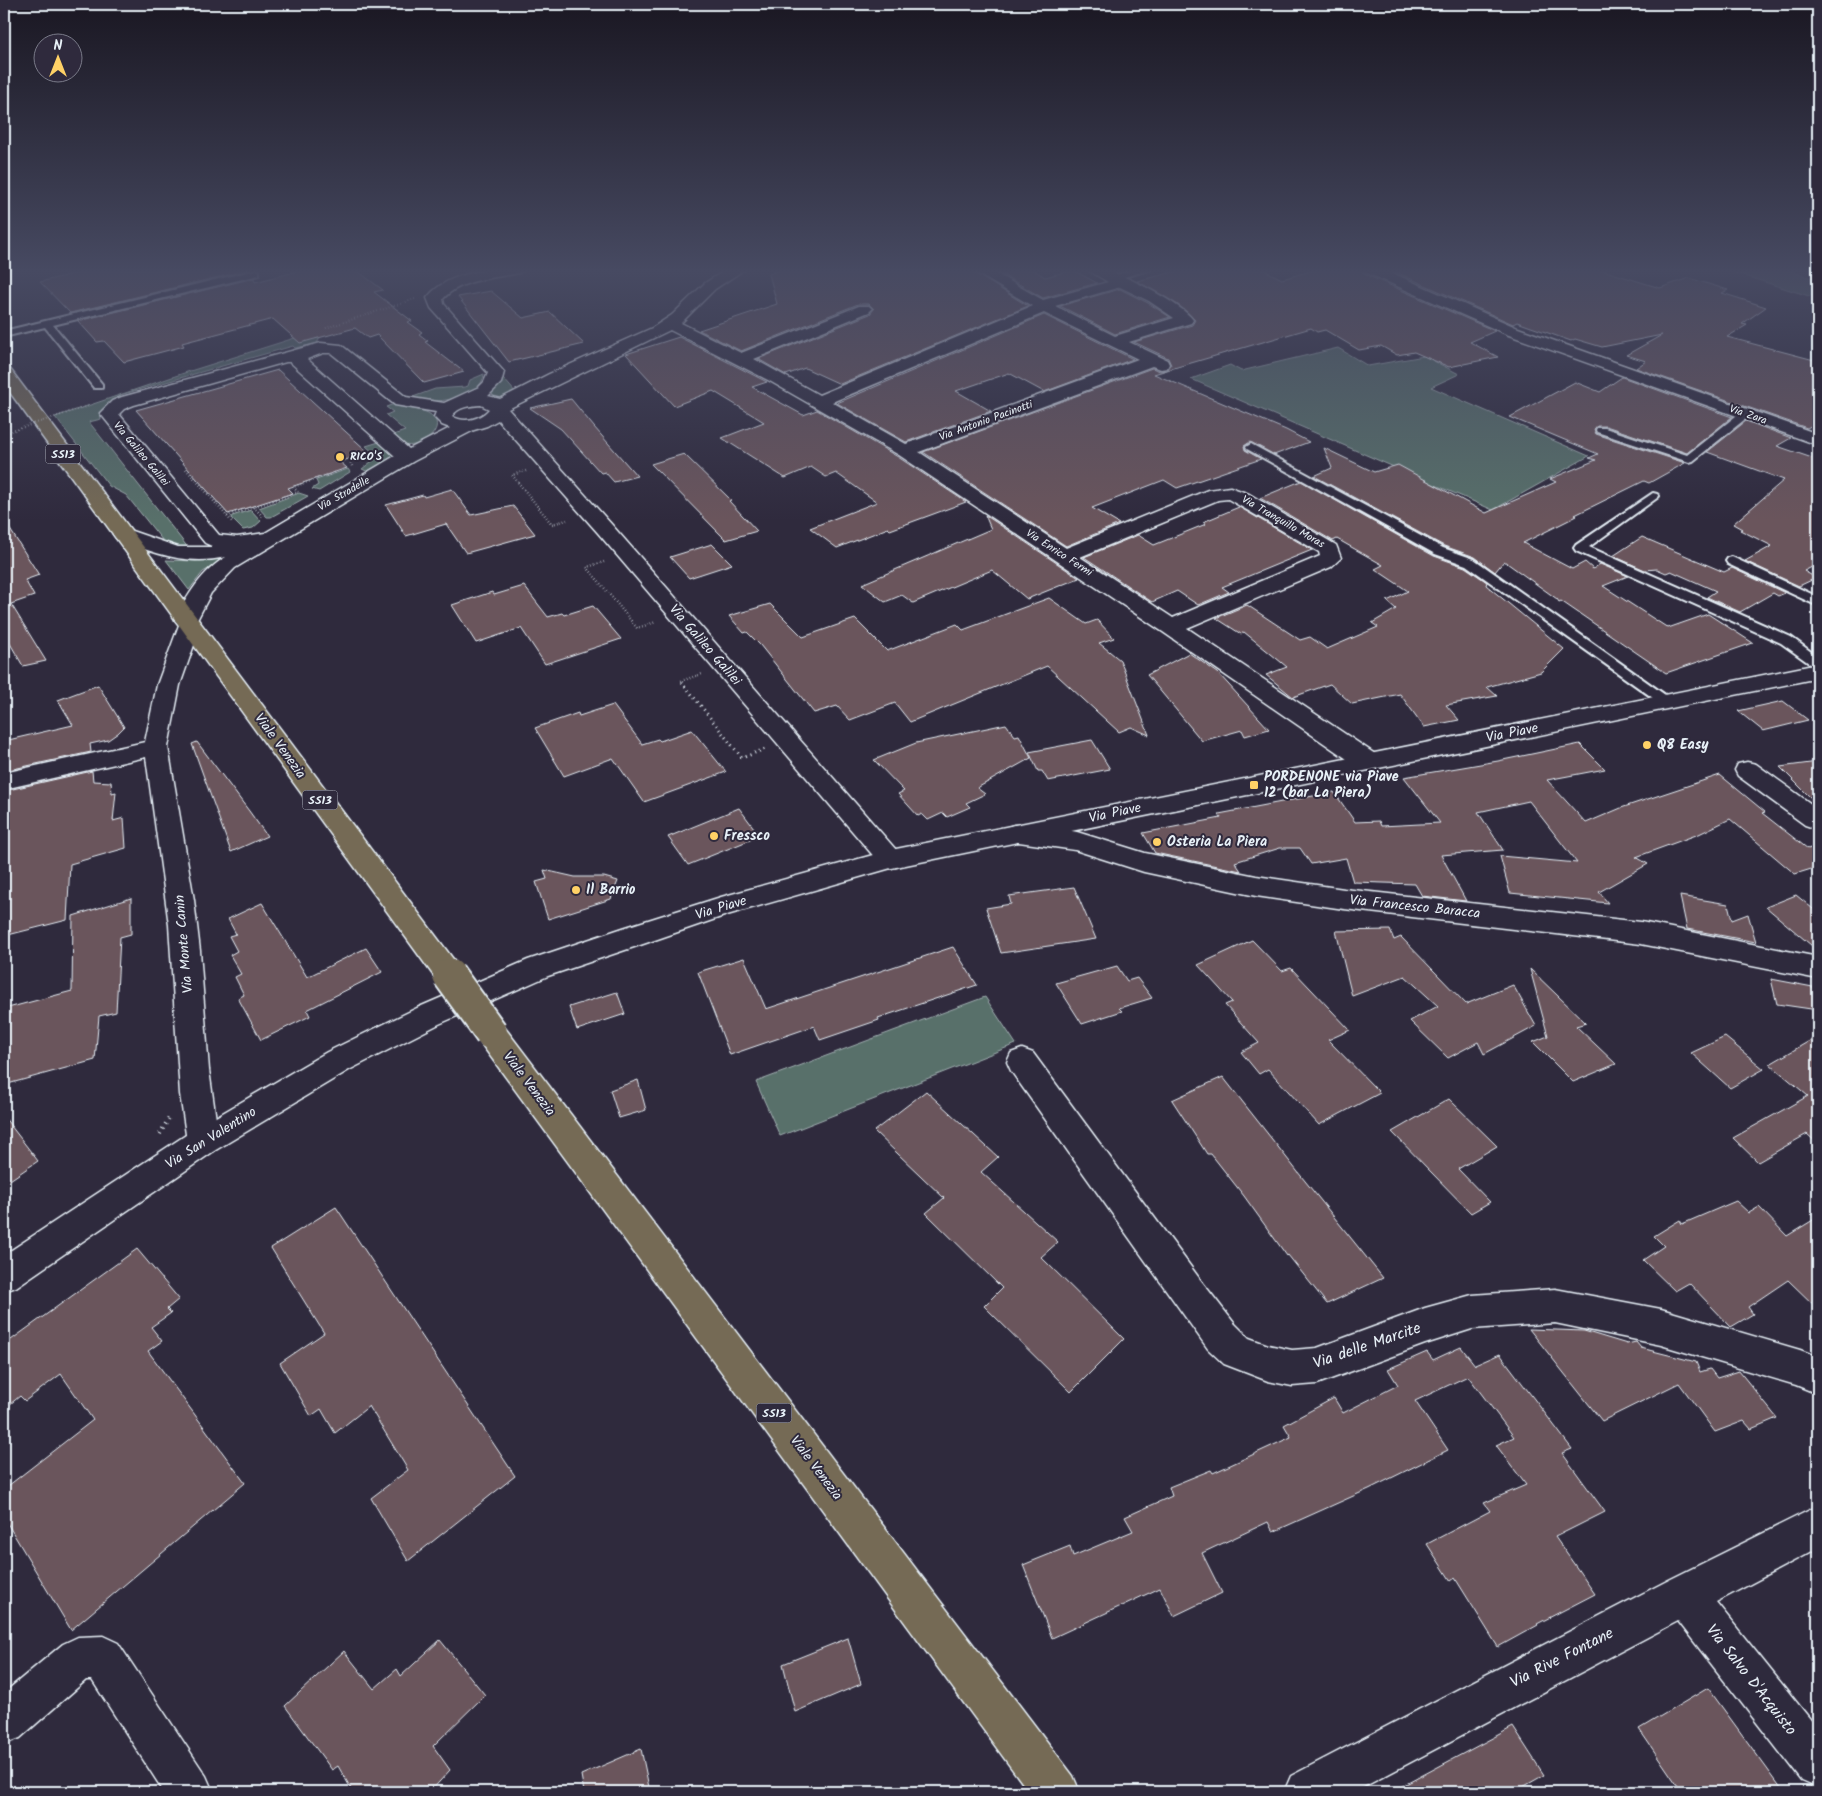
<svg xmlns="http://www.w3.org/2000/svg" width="1822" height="1796" font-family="Kalam,sans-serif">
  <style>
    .green { fill: #596f6a; stroke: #a0b0b1 }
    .building { fill: #6b545b; stroke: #e8f1f8 }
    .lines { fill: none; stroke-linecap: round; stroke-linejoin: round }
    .lane-casing { stroke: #e8f1f8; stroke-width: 4 }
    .street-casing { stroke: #e8f1f8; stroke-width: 3 }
    .secondary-casing { stroke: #e8f1f8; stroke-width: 3 }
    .primary-casing { stroke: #e8f1f8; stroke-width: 3 }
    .path-far3 { stroke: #e8f1f8; stroke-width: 2; stroke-dasharray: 0.5 2.5; stroke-linecap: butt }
    .path-far2 { stroke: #e8f1f8; stroke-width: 2.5; stroke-dasharray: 0.5 2.5; stroke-linecap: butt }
    .path-far1 { stroke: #e8f1f8; stroke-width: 3; stroke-dasharray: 1 4; stroke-linecap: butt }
    .path { stroke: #e8f1f8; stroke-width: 4; stroke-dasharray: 1 4.5; stroke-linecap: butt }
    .lane { fill: #2f2a3d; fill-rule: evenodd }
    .street { fill: #2f2a3d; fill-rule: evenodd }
    .secondary { fill: #2f2a3d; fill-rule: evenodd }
    .primary { fill: #746b55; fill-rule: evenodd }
    .primary-bridge-casing { stroke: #e8f1f8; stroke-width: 36; stroke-linecap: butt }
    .path-bridge { stroke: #e8f1f8; stroke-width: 2; stroke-dasharray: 0.5 2.5; stroke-linecap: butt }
    .primary-bridge { stroke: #746b55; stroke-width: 32 }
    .poi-dot { fill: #ffd166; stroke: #2f2a3d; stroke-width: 2 }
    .labels { text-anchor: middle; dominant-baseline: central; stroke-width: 4; stroke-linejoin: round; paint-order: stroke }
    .far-street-label { font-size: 11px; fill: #e8f1f8; stroke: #2f2a3d }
    .far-poi-label { font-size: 11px; font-weight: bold; fill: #e8f1f8; stroke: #2f2a3d; text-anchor: start }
    .shield { fill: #2f2a3d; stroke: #b0b5c0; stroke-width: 1 }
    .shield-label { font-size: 12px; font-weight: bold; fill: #e8f1f8 }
    .street-label { font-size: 14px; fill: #e8f1f8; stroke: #2f2a3d }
    .poi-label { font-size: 14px; font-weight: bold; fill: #e8f1f8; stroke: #2f2a3d; text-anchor: start }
    .near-street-label { font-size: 16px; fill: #e8f1f8; stroke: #2f2a3d }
  </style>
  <rect width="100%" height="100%" fill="#2f2a3d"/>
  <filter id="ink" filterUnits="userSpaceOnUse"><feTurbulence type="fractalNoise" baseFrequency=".02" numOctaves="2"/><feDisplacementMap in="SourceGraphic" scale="10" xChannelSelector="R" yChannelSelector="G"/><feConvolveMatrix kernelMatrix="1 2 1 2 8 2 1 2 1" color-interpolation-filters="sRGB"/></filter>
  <g filter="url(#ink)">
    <path class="green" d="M1723,269H1784L1818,280V291L1809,296Z
      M339,324L320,336L317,344L295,348L293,346L120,395L123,399C114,403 105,404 100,413L101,419L89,422L189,549L175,547L163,541L126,495L109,486L55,417L187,372Z
      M1338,348L1368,366L1424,356L1459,374L1431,387L1589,456L1493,510L1191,379L1230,365L1241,371Z
      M484,374C483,398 430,407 413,397L435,389L465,387L468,386L470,380Z
      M503,378L516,393L503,398L494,396L491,393Z
      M394,404C404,409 418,408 428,413C451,426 422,449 405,445C401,443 396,438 393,435L405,431L386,415L393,412L386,407Z
      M379,442L394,457L371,473L362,469L376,458L375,454L366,446Z
      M348,469L350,472L319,491L312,489L318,485L316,480Z
      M299,493L308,496L271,517H267L259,508Z
      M251,510L261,521L253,528L243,530L231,518L232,516Z
      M225,556L227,558L203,572L189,590L166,560L196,561Z
      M985,997L1016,1044L780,1136L756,1082Z"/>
    <path class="building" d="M93,269H251L70,313L40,282Z
      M306,269H355L383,290L374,292L412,321L408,322L422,332L419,334L428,341L425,342L464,372L424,383L377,335L368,338L355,328L300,343L273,319L182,343L184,346L124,362L104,341L97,342L78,321L254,278L255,282Z
      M781,269H968L1028,306L840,384L805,368L786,375L758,359L870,314L874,309L869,304H858L741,351L699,330L777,304L769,274Z
      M993,269H1032L1045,277L1073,270L1097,283L1043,298Z
      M1186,269H1262L1282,279L1318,269H1361L1364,274L1495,331L1470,342L1498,357L1449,367L1414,352L1397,355L1381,346L1359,350L1325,330L1317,332L1311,328L1167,370L1171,365L1168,358L1134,342L1192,325L1195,320L1178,305L1137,281Z
      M1389,269H1599L1660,288L1689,278L1728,290L1722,293L1766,307L1742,324L1747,325L1727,337L1818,361V422L1807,428L1636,368L1646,361L1626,355L1662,335L1602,347L1575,339L1571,341L1517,322L1513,324Z
      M1120,289L1148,303L1170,317L1115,334L1060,306Z
      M491,291L523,318L550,312L584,344L509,362L458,297Z
      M1044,315L1133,359L1044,392L1009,373L956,391L991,411L906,442L837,403Z
      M679,337L767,382L752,387L803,415L817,410L898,457L966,502L890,530L888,528L837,548L810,528L877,502L836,473L826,477L811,467L785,478L722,438L764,422L713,391L674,406L626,354Z
      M1152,368L1160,371L1167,370L1154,374L1286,430L1309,442L1274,455L1250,442L1244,446L1245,450L1261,459L1177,488L1164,480L1092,508L1119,524L1066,546L923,452Z
      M278,370L368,452L340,462L347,468L288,488L293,493L228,514L136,410Z
      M1622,377L1732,417L1687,453L1606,426H1597L1594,429L1596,434L1685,463L1649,483L1644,481L1575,515L1577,516L1523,543L1572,569L1585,562L1593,569L1600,564L1628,576L1603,586L1668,628L1708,614L1753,643L1666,673L1561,601L1559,602L1557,599L1504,561L1495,572L1475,557L1444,546L1314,476L1332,468L1324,448L1374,472L1398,465L1486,513L1556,482L1550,479L1596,460L1589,458L1598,454L1510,417L1575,382L1600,392Z
      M571,399L594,427L637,476L614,482L605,472L601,473L561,429L530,408Z
      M1746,421L1791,438L1777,446L1818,460V564L1804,571L1816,578L1799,586L1745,561L1772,546L1740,530L1742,529L1733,524L1784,480L1707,452Z
      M684,454L731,500L729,501L757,531L726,540L651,464Z
      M1301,481L1434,556L1465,567L1487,582L1486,585L1564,649L1541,672L1487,687L1497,696L1446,705L1459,720L1424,727L1400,694L1352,704L1330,684L1293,697L1266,675L1287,667L1244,632L1241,634L1216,618L1247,605L1300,640L1310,637L1327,649L1378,627L1372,623L1396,609L1387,601L1408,591L1375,569L1383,565L1337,539L1333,541L1260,498Z
      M452,489L471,515L513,506L535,534L466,553L446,524L406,536L386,505L423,495L424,497Z
      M1239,507L1312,550L1222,587L1229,592L1198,605L1177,591L1152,602L1084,557L1138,535L1154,545L1206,524L1203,522Z
      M985,515L1079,578L1027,599L992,570L913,603L902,595L885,602L862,584L991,529Z
      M4,520L39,575L25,580L34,596L11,604L46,661L23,666L4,633Z
      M1642,537L1724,572L1732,568L1785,593L1778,596L1773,593L1740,612L1707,597L1716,591L1671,571L1666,573L1657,569L1645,570L1613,556Z
      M712,544L732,564L689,578L670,557Z
      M524,586L548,617L562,613L564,615L593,606L621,639L545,664L521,628L476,643L452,605L492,592L494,595Z
      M1049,598L1086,624L1097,620L1114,638L1099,643L1120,660L1149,735L1131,727L1119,732L1047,666L910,722L895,703L850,720L837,706L814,713L760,645L747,632L744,633L729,616L770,604L803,637L855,619L887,651L957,624L963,630Z
      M1189,653L1218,673L1269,729L1245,736L1242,730L1202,741L1147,675Z
      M98,685L124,727L118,733L108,740L90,744L91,752L4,771V741L73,725L58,700Z
      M1783,701L1808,720L1763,731L1738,711Z
      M613,705L642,744L658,739L660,741L692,730L726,772L644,802L613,758L564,776L535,728L578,713L579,716Z
      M1006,724L1015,736L1019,735L1031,758L977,788L985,794L966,803L970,807L947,817L943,813L928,820L922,814L918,816L898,794L904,791L874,760L916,743Z
      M1092,740L1110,769L1048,781L1042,771H1038L1029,752Z
      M197,742L249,811L267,836L231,852L192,744Z
      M1580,744L1605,769L1547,780L1586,823L1621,808L1720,775L1765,812L1762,813L1808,849L1810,848L1818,855V867L1795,874L1730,819L1699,834L1636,857L1648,864L1599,892L1608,903L1510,893L1500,856L1577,863L1529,801L1478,812L1503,850L1441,855L1466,901L1422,896L1415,884L1353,882L1346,858L1311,864L1300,848H1280L1235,862L1241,871L1155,853L1143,833L1221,818L1219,814L1334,792L1355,822L1379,821L1381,826L1440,823L1404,777L1498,761Z
      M1818,762V805L1780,767Z
      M92,771L93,781L111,782L112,793L116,792L113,821L124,818L126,848L70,864L67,920L4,936V791Z
      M739,808L760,836L688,865L668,837Z
      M544,870L575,877H604L618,881L611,899L548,919L536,882L547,879Z
      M1074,887L1096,939L1001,953L986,908L1011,904L1009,896Z
      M1796,895L1818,913V951L1766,907Z
      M1680,896L1728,904L1732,920L1748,914L1756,942L1687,929Z
      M131,898V934L120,937L116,1012L99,1016L95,1060L4,1085V1009L72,991L73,916Z
      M262,903L307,977L366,948L382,972L307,1010L310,1016L261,1040L238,998L244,995L235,977L241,974L230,955L237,951L229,936L236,934L228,919Z
      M1390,930L1394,940L1401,937L1466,1004L1513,985L1536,1026L1484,1054L1478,1042L1448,1058L1410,1021L1438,1006L1405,976L1352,996L1336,931Z
      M1252,940L1282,971L1291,968L1350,1030L1328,1040L1380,1093L1319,1125L1268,1069L1259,1074L1241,1052L1259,1043L1225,1005L1232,1002L1198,965Z
      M953,947L977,985L878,1018L879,1020L820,1040L814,1026L730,1055L698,972L744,958L766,1009Z
      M1117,966L1127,981L1137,978L1152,998L1119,1008L1122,1011L1082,1024L1056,983Z
      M1530,969L1586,1023L1576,1026L1616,1064L1573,1082L1533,1042L1548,1036Z
      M1771,979L1818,988V1010L1777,1004Z
      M617,992L625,1014L577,1030L569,1007Z
      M1818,1036V1144L1807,1134L1758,1162L1733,1138L1808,1096L1770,1064Z
      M1725,1037L1764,1069L1730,1088L1691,1053Z
      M1223,1077L1297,1171L1383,1278L1327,1304L1288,1255L1287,1256L1244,1196L1211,1154H1207L1172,1100Z
      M638,1080L646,1110L619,1118L610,1090Z
      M926,1091L998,1157L981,1172L1058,1242L1041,1257L1124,1339L1071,1392L984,1306L1002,1288L926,1213L944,1198L874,1131Z
      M1449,1099L1497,1146L1458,1169L1490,1202L1471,1213L1392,1132Z
      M4,1117L38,1161L4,1184Z
      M1736,1201L1749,1213L1759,1207L1787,1236L1818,1217V1309L1788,1280L1748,1307L1753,1314L1731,1327L1689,1283L1675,1291L1643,1260L1664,1246L1654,1236L1680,1220L1682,1224Z
      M336,1207L515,1476L408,1561L371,1498L408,1470L369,1406L335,1433L321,1409L311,1416L280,1363L324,1333L271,1248Z
      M137,1249L179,1299L167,1309L171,1313L151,1327L162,1341L148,1351L245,1483L71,1630L4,1518V1489L93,1420L61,1374L25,1401L20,1396L4,1409V1345Z
      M1529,1329L1584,1331L1627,1344L1636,1342L1641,1348L1696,1362L1700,1372L1710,1369L1717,1378L1739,1371L1777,1418L1751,1429L1744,1421L1715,1432L1679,1383L1602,1421Z
      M1461,1347L1475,1365L1500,1354L1572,1449L1562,1453L1605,1512L1555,1537L1595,1594L1537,1624L1538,1625L1498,1647L1455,1578L1451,1581L1427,1544L1490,1511L1484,1503L1526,1485L1496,1445L1514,1437L1468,1376L1415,1401L1448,1450L1369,1489L1273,1532L1268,1522L1202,1553L1222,1593L1174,1616L1160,1588L1052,1638L1023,1565L1070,1546L1073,1556L1133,1531L1125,1517L1172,1496L1169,1487L1211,1470L1213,1473L1291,1437L1284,1425L1334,1398L1343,1413L1398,1385L1388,1369L1427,1352L1433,1360Z
      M848,1638L861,1684L795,1712L783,1664Z
      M440,1640L485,1695L433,1746L450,1770L430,1792H353L338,1766L332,1770L285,1706L344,1651L374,1689L397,1669L401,1676Z
      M1708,1688L1784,1792H1682L1639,1729Z
      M1513,1727L1544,1775L1514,1792H1391Z
      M641,1749L650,1792H584L581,1775Z"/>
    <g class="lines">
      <g class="lane-casing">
        <path id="lane" d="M1135,269H1152L1110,281L1106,278Z
          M256,270L259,271V275L53,325L102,384V388H94L45,327L4,337V331Z
          M1745,411L1750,414L1749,416L1693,461L1689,462L1597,432L1596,430L1597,428H1605L1687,455L1741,412Z
          M1251,444L1443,548L1474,559L1675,702L1673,705H1663L1466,565L1435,554L1247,449L1246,447Z
          M1653,493L1657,494L1659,496L1657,498L1589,547L1791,637L1818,657V667L1813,666L1781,643L1576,551L1574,548L1576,545Z
          M1732,557L1818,597V606L1728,564L1726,561L1728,558Z"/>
      </g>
      <g class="street-casing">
        <path id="street" d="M492,269H526L519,273C494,278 461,279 443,299L444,304L504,372L501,383L488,396L500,399L549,374L652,328L672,315L705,283L727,269H745L715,289L681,323L741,353L859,306H869L872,309L869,312L754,359L819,395L1032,306L970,269H988L1043,300L1108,282L1086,269C1092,269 1100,268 1106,270C1125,275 1182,304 1193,320L1191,323L1129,342L1167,360L1169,364L1167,368L1161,369L1152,366L919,452L1066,548L1208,490L1230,487L1249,494L1336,545L1341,558L1331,567L1187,628L1378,756L1381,762L1378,768L1369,770L1360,768L1163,632L899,455L768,380L670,330L508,409L612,525L904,859L900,866L891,868L882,866L598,533L498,420L487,426L474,430L414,461L235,568L211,593L197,620L201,625L180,685L168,747L194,900L200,951L209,1070L219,1141L214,1151L203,1155L192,1151L187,1141L180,1094L169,925L146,757L4,789V773L145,742L157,685L179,625L175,620C187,596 202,571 226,557C187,566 152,553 116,538L113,534L116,530L123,528L178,547H214L205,543L100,413L112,401L122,397L321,343L341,345L406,397L444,403L479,387L484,382L488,373L431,308L427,298C442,278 469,273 492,269ZM1120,287L1149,301L1174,318L1115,336L1055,306ZM1044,313L1138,359L906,444L832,402ZM323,353H331L395,405L436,412L434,417L442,425L450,428L409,449L307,359ZM286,362H290L395,456L265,533L237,537L219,535L119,414L124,409L134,405ZM481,405L489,409C481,419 464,424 452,416C459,406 470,406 481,405ZM1228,499L1319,552L1320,556L1173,618L1080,557L1218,500Z
          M1363,269H1383L1518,328L1818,434V445L1506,334L1365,272Z
          M1747,762L1756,764L1818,809V827L1814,828L1805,825L1738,776L1735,770L1738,764Z
          M1014,825L1051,827L1077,832L1145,853L1256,876L1344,889L1641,922L1818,957V979L1641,944L1344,909L1256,896L1144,872L1075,850L1005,840L1001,834L1005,828Z
          M1022,1049L1033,1053L1199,1278L1234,1323L1249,1338L1268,1345L1292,1350L1317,1348L1425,1308L1472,1295L1555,1289L1661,1309L1800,1350L1818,1357V1394L1796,1385L1661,1345L1555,1323L1472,1329L1425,1344L1317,1384L1292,1386L1268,1381L1237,1369L1224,1364L1208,1349L1011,1071L1007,1062L1011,1053Z
          M1818,1506V1548L1716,1602L1818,1729V1788L1802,1781L1678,1621L1354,1792H1284L1291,1776L1669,1580Z
          M103,1636L118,1643L206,1776L213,1792H164L92,1680H86L20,1738L4,1744V1693L63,1644L78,1637Z"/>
      </g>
      <g class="secondary-casing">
        <path id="secondary" d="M1818,664V678L891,868L727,915L643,944L548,976L439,1024L349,1070L214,1151L16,1287L4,1291V1255L192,1131L327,1052L417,1008L528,960L623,928L721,897L891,850Z"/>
      </g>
      <g class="primary-casing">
        <path id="primary" d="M4,368L10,369L459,967L464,975L459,983L449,986L439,983L4,384Z
          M491,1021L502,1024L1073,1776L1080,1792H1029L480,1042L476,1033L480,1024Z"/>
      </g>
      <path class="path-far3" d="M326,328L415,299
        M76,410L90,406
        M4,415L10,423L4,433"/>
      <path class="path-far2" d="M352,466L350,461L368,454
        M186,469L233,523
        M526,471L512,475L552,524L567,520
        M254,507L264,518
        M227,516L298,492L293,487L337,472
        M604,562L587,567L637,628L656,622
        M683,683L681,681L702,674"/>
      <path class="path-far1" d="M682,682L742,758L765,749"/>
      <path class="path" d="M160,1134L169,1118"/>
      <use href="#lane" class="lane"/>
      <use href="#street" class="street"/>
      <use href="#secondary" class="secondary"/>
      <use href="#primary" class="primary"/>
      <g class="primary-bridge-casing">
        <path id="primary-bridge" d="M449,975L491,1033"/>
      </g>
      <path class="path-bridge" d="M6,433L76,410"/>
      <use href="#primary-bridge" class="primary-bridge"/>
    </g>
  </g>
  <linearGradient id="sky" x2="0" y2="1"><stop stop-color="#1a1722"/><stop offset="0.52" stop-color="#474a62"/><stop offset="1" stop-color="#474a62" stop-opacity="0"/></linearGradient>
  <rect width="1822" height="521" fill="url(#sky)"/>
  <g class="poi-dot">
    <circle cx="340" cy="457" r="5"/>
    <circle cx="1647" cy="745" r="5"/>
    <rect x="1249" y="780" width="10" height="10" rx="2.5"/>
    <circle cx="714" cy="836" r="5"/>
    <circle cx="1157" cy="842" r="5"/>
    <circle cx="576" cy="890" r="5"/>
  </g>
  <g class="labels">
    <g class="far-street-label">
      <text transform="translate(1748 415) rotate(19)">Via Zara</text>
      <text transform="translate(986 421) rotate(-20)">Via Antonio Pacinotti</text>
      <text transform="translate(141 454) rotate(50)">Via Galileo Galilei</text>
      <text transform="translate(344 494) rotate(-30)">Via Stradelle</text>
      <text transform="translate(1283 522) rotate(30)">Via Tranquillo Moras</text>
      <text transform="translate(1059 553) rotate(33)">Via Enrico Fermi</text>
    </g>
    <g class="far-poi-label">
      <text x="350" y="457">RICO'S</text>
    </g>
    <g class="shield">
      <rect x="45.5" y="444.5" width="35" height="19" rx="4"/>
      <rect x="302.5" y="790.5" width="35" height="19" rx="4"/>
      <rect x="756.5" y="1403.5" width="35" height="19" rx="4"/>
    </g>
    <g class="shield-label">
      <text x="63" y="454">SS13</text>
      <text x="320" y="800">SS13</text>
      <text x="774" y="1413">SS13</text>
    </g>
    <g class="street-label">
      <text transform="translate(705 645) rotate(49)">Via Galileo Galilei</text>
      <text transform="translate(1512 733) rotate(-11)">Via Piave</text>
      <text transform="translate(280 746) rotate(54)">Viale Venezia</text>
      <text transform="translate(1115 813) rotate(-12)">Via Piave</text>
      <text transform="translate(1415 907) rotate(6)">Via Francesco Baracca</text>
      <text transform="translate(721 908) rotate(-17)">Via Piave</text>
      <text transform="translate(184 944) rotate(-95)">Via Monte Canin</text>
      <text transform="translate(529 1084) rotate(53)">Viale Venezia</text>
      <text transform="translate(211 1138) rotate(-32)">Via San Valentino</text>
      <text transform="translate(816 1468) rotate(53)">Viale Venezia</text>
    </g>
    <g class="poi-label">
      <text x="1657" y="745">Q8 Easy</text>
      <text x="1264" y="777">PORDENONE via Piave<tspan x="1264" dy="16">12 (bar La Piera)</tspan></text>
      <text x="724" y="836">Fressco</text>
      <text x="1167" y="842">Osteria La Piera</text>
      <text x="586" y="890">Il Barrio</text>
    </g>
    <g class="near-street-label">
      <text transform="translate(1367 1346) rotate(-19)">Via delle Marcite</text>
      <text transform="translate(1562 1658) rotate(-27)">Via Rive Fontane</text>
      <text transform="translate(1751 1680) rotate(52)">Via Salvo D'Acquisto</text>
    </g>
  </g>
  <rect width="1822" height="1796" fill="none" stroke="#2f2a3d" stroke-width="20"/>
  <rect x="10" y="10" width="1802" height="1776" fill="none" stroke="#e8f1f8" stroke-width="2" filter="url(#ink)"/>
  <g transform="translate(58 58)"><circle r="24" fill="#2f2a3d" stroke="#797a88"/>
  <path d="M0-4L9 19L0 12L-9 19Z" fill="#ffd166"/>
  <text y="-8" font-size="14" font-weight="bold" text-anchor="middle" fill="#e8f1f8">N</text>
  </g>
</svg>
